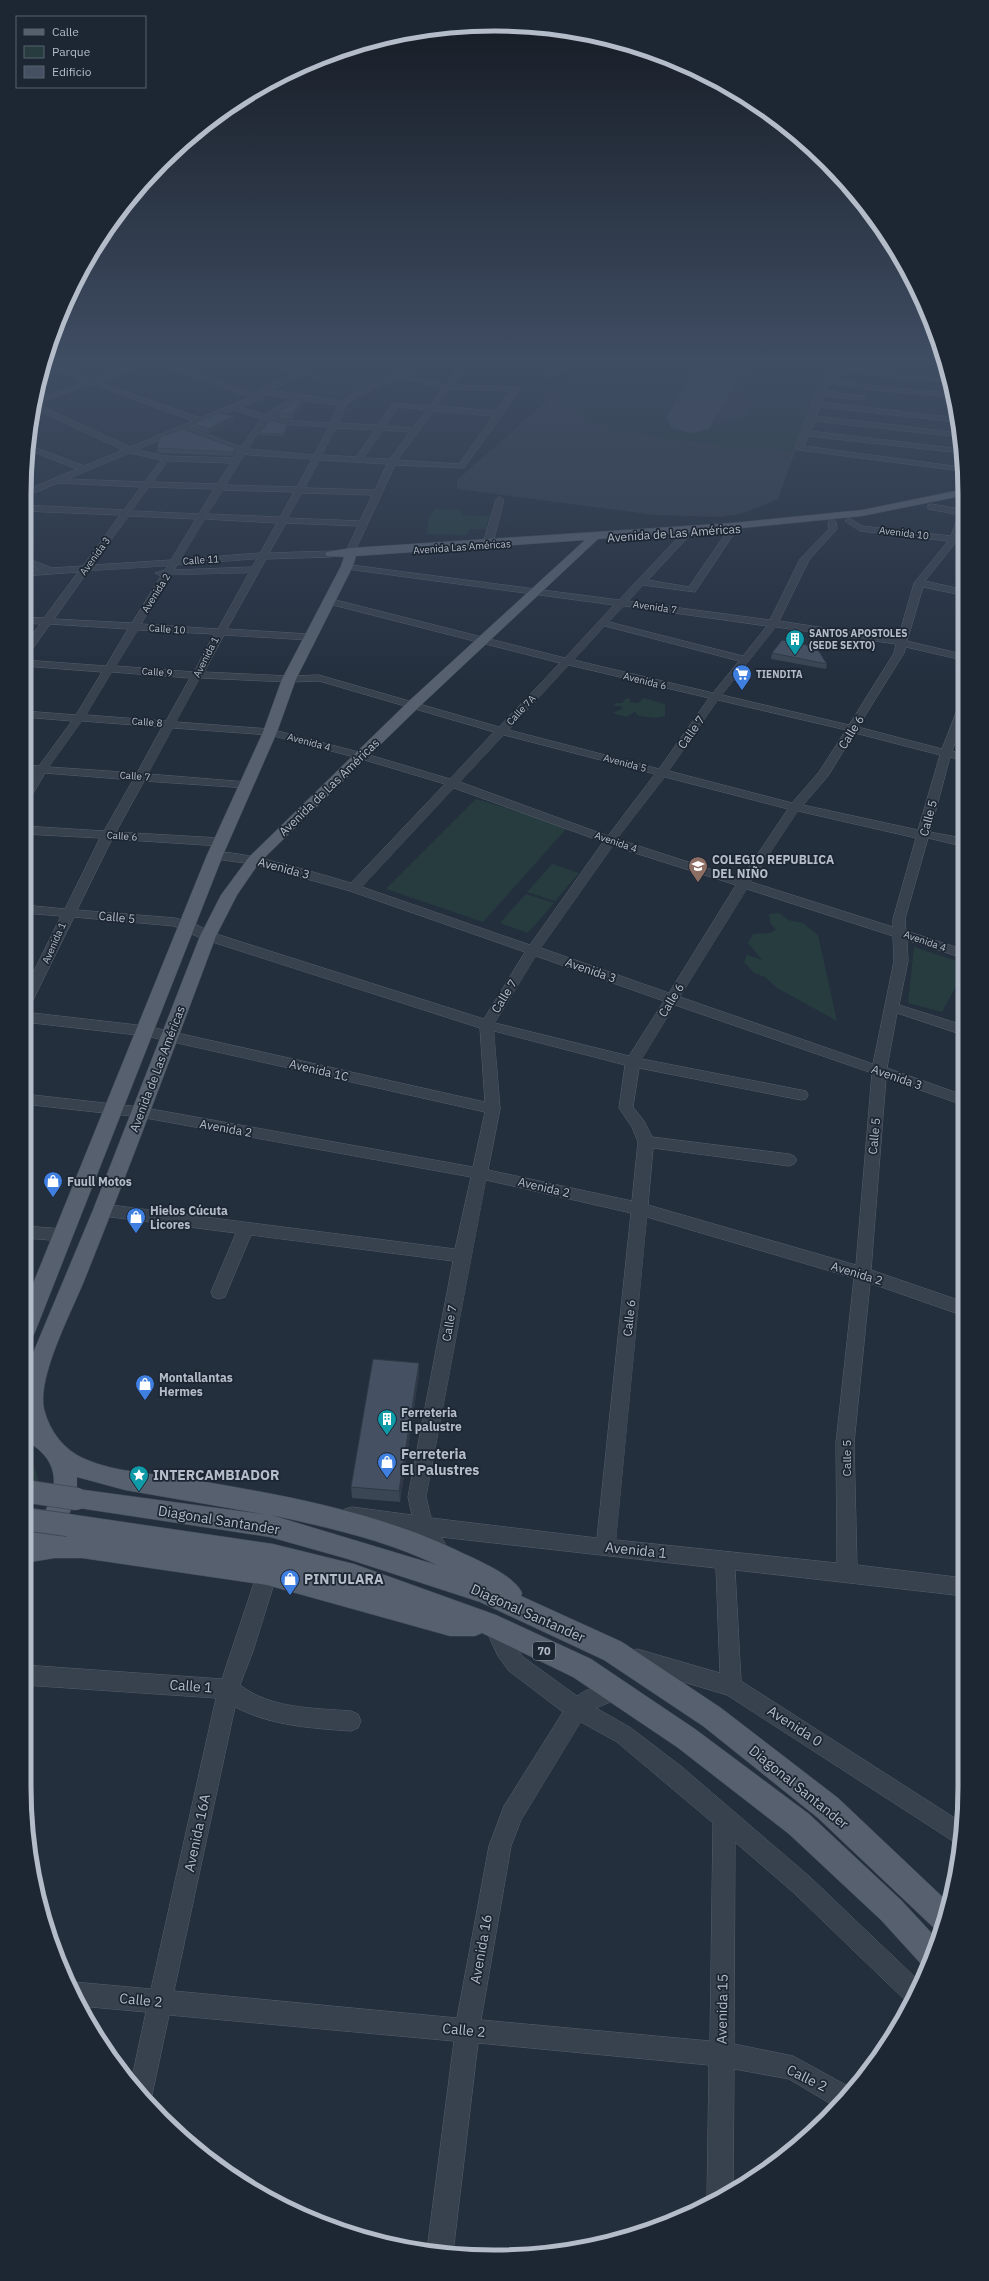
<svg xmlns="http://www.w3.org/2000/svg" width="989" height="2281" font-family="'IBM Plex Sans',sans-serif">
  <style>
    .airport { fill: #323c4b }
    .green { fill: #263c3f }
    .lines { fill: none; stroke-linecap: round; stroke-linejoin: round }
    .runway { fill: #3f4a5a; fill-rule: evenodd }
    .minor-casing { stroke: #565f6c; stroke-width: 1 }
    .major-casing { stroke: #414a57; stroke-width: 1 }
    .minor { fill: #38414e; fill-rule: evenodd }
    .major { fill: #56606e; fill-rule: evenodd }
    .major-bridge-casing { stroke: #414a57; stroke-width: 24; stroke-linecap: butt }
    .major-bridge { stroke: #56606e; stroke-width: 22 }
    .wall { fill: #3b4654 }
    .shaded-wall { fill: #303945 }
    .building { fill: #455162; stroke: #303945 }
    .labels { text-anchor: middle; dominant-baseline: central; stroke-width: 3.5; stroke-linejoin: round; paint-order: stroke }
    .far-street-label { font-size: 10px; fill: #b4bcc9; stroke: #1d2633 }
    .far-poi-label { font-size: 10px; font-weight: bold; fill: #b4bcc9; stroke: #1d2633; text-anchor: start }
    .shield { fill: #1d2633; stroke: #878f9c; stroke-width: 1 }
    .shield-label { font-size: 11px; font-weight: bold; fill: #b4bcc9 }
    .street-label { font-size: 12px; fill: #b4bcc9; stroke: #1d2633 }
    .poi-label { font-size: 12px; font-weight: bold; fill: #b4bcc9; stroke: #1d2633; text-anchor: start }
    .near-poi-label { font-size: 14px; font-weight: bold; fill: #b4bcc9; stroke: #1d2633; text-anchor: start }
    .near-street-label { font-size: 14px; fill: #b4bcc9; stroke: #1d2633 }
    .rim { fill: none; stroke: #b4bcc9; stroke-width: 5 }
  </style>
  <rect width="100%" height="100%" fill="#242f3e"/>
  <path class="airport" d="M584,360H891L825,380L795,452L778,499L741,514L719,517L655,515L457,489V480L557,392Z"/>
  <path class="green" d="M346,360H407L420,364L354,391L305,378Z
    M584,360H698L666,416C693,419 724,428 749,414L751,408L746,387L759,360H891L825,380L795,452L699,443L623,432L592,423L564,403L557,392Z
    M318,382L353,392L335,400L300,391Z
    M435,509L462,510L461,515L490,516L486,529H470L466,535L427,534L428,518Z
    M626,698L630,699V702L638,703L644,698L665,704V716L656,718L639,716L635,712L626,717L612,713L622,709V706H614L616,703H622Z
    M476,799L568,827L483,922L386,889Z
    M552,864L579,873L555,901L527,892Z
    M526,894L554,903L528,933L500,923Z
    M779,913L788,920L803,923L818,935L837,1021L777,988L765,977L754,973L744,962L747,955L762,960L748,943L753,934L770,933L776,930L770,923L769,914Z
    M914,947L963,963V973L942,1012L908,1003Z
    M24,1456C47,1474 39,1502 24,1522Z"/>
  <g class="lines">
    <path class="runway" d="M701,360H748L709,429L691,433L673,429L666,418Z"/>
    <g class="minor-casing">
      <path id="minor" d="M146,360H159L257,394L260,389L295,374L255,360H266L301,372L327,360H337L271,390L342,401L356,391L429,360H439L406,375L445,385L463,360H514L468,364L453,385L516,387L520,389L464,468L395,465L354,553L346,551L358,526L286,523L269,553L331,551L336,554L331,557L266,559L227,629L309,634L314,637L309,640L224,635L204,672L289,676L319,675L499,727L560,663L325,603V599L328,598L565,658L614,605L347,569L344,568V564L619,600L685,530L688,529L692,532L691,534L648,580L689,587L730,527L733,526L737,529L695,592L643,585L628,601L770,620L800,559L829,529L828,522L832,519L836,522L837,529L809,560L779,621L898,639L914,583L948,541L860,531L845,521L849,518L862,526L951,536L957,519L961,516L959,537H961V543L956,542L925,581L961,589V595L923,587L907,641L962,654V660L906,647L904,653L858,727L942,749L957,710L962,707V725L952,751L962,754V760L950,757L930,832L962,838V846L928,838L905,919L906,931L962,949L963,958L907,940L908,961L899,1005L963,1025V1035L897,1013L887,1068L963,1095V1105L886,1078L871,1270L964,1302V1316L870,1283L854,1443L857,1565L964,1578V1596L735,1570L741,1681L961,1822L959,1845L727,1695L630,1666L627,1659L630,1652L637,1649L720,1673L716,1568L441,1537L453,1557L450,1563L443,1566L436,1563L418,1533L345,1521L343,1515L345,1509L352,1507L412,1515L408,1497L453,1261L251,1235L227,1292L225,1297L219,1299L213,1297L211,1292L236,1233L103,1216L97,1214L95,1210L97,1206L103,1204L455,1249L471,1177L140,1117L24,1104V1094L140,1107L473,1167L485,1112L146,1036L24,1022V1012L146,1026L485,1102L480,1028L203,939L174,926L74,917L31,1004L24,1008V990L29,980L24,979V971H34L61,916L24,913V905L65,909L100,838L24,834V826L104,831L133,780L45,773L28,802L24,803V790L34,772L24,771V765L39,766L72,721L24,717V711L76,715L102,672L24,666V660L106,666L128,629L50,624L28,655L24,656V646L40,624L24,623V617L44,618L78,572L24,576V570L39,569L24,563V557L52,568L83,566L120,515L24,511V505L124,510L141,487L58,483L24,497V491L77,469L28,450L29,445L84,466L123,450L33,408L34,400L85,382L43,366L44,362L92,379ZM153,363L251,397L200,418L99,382ZM399,378L443,388L430,406L393,403L378,425L339,423L346,404L362,395ZM92,384L193,421L130,447L37,404ZM450,389L511,391L496,411L437,406ZM265,394L290,399L264,415L241,407L261,399ZM298,400L338,405L331,423L280,420L272,417ZM398,407L427,410L413,428L386,426ZM234,410L261,419L241,447L190,428ZM434,411L493,416L459,464L398,460ZM267,421L279,424L329,427L314,455L248,449ZM336,428L375,430L356,457L322,455ZM383,430L410,432L390,459L364,458ZM183,431L238,452L234,458L166,456L137,450ZM130,453L161,460L145,482L68,479ZM245,454L250,455L312,459L297,487L226,485ZM320,460L387,464L375,490L305,488ZM168,461L231,463L217,484L153,482ZM149,487L214,489L199,514L132,511ZM223,490L294,492L280,517L208,514ZM302,493L372,495L360,521L288,518ZM129,516L196,519L171,560L93,565ZM205,519L277,523L260,553L181,559ZM257,559L252,567L174,570L177,565ZM168,566L165,570L155,573L161,576L132,623L54,619L88,571ZM249,573L218,629L141,624L171,575ZM624,606L767,626L743,656L609,622ZM605,626L739,661L713,693L574,660ZM776,627L896,644L894,653L849,725L722,695ZM138,630L214,634L194,672L116,666ZM569,665L709,698L659,769L509,730ZM112,672L190,678L166,721L86,715ZM200,678L289,682L319,681L494,732L450,779L366,754L270,729L176,722ZM718,700L846,730L819,772L792,803L669,771ZM82,721L162,727L137,773L49,767ZM173,728L270,735L358,758L445,784L351,883C333,878 218,842 209,855L215,859L253,864L350,891L525,952L484,1019L213,933L193,923L175,918L77,910L112,839L220,846L226,842L220,838L116,832L144,781L247,788L253,785L247,782L148,774ZM855,733L940,755L918,830L803,805L828,776ZM504,735L655,774L608,836L460,782ZM665,777L788,809L741,879L617,839ZM454,788L603,842L530,945L362,887ZM798,811L916,838L893,919V927L751,882ZM613,846L736,885L669,993L541,948ZM747,889L893,936L894,961L873,1064L680,997ZM536,956L664,1001L629,1056L495,1023ZM675,1005L872,1073L856,1265L648,1205L653,1148L789,1166L794,1164L797,1160L794,1156L789,1154L652,1137L644,1121L633,1107L639,1068L801,1100L806,1099L808,1095L806,1091L801,1090L642,1059ZM494,1031L625,1065L619,1108L632,1127L638,1142L632,1201L488,1170L500,1109ZM486,1180L631,1213L597,1538L431,1518L426,1497ZM647,1217L854,1278L836,1443L837,1563L616,1540Z
        M565,360H573L560,373L544,377V373L554,369Z
        M885,360H903L943,366L944,370L891,363L845,375L835,379L882,387L950,393L951,397L882,391L830,383L826,391L862,396L866,398L862,400L824,396L822,402L957,418L958,422L820,407L816,416L961,433V437L814,421L810,431L961,449V453L808,436L804,446L961,467V471L799,450L795,448C800,435 819,383 825,378C842,367 866,365 885,360Z
        M862,370L946,379L948,383L865,374H862Z
        M500,497L504,500L493,543L485,545L483,543L496,500Z
        M931,504L961,509V515L928,509V505Z
        M24,1226L64,1229L70,1231L72,1235L70,1239L64,1241L24,1238Z
        M267,1565L274,1568L277,1574L253,1651L240,1685C271,1709 314,1708 351,1711L358,1714L361,1721L358,1728L351,1731C310,1728 272,1726 235,1707L174,1991L457,2018L489,1846L504,1806L563,1712L509,1671L498,1656L484,1626L487,1619L494,1617L501,1619L512,1642L523,1657L577,1696L585,1691L615,1680L622,1683L625,1690L622,1697L596,1708L631,1728L682,1767L810,1877L920,1982L910,2004L907,2002L794,1893L735,1842L734,2044L793,2056L853,2089L836,2107L789,2079L734,2069L733,2192L709,2204L707,2199L709,2065L478,2043L453,2253L427,2250L454,2041L169,2015L152,2095L148,2104L131,2082L146,2012L80,2006L70,1984L74,1982L151,1989L216,1698L24,1685V1665L222,1679L257,1574L260,1568ZM581,1722L617,1742L713,1823L710,2041L481,2020L511,1846L521,1820Z"/>
    </g>
    <g class="major-casing">
      <path id="major" d="M961,490V496L862,516L732,529L598,539L419,707L259,863L237,895L216,936C173,1051 130,1167 84,1281C71,1313 37,1377 44,1409C50,1432 64,1450 85,1459C117,1473 154,1473 188,1479C277,1494 371,1510 454,1549C472,1558 514,1574 522,1593L521,1596L622,1642L721,1708L838,1798L949,1903L942,1932L935,1929L818,1818L703,1726L604,1660L480,1602L348,1559L270,1537L72,1507L69,1514L273,1544L354,1564L496,1615L591,1659L695,1729L809,1814L901,1900L939,1941L927,1967L922,1965L881,1920L789,1834L677,1747L573,1677L482,1633L475,1636H450L267,1585L82,1558H55L24,1563V1538C55,1508 72,1464 24,1440V1379L28,1365L93,1210L200,936L221,895L249,857L409,701L585,540L356,556L353,566L296,679L277,732L223,855L35,1332L32,1338L24,1341V1306L207,855L263,732L282,679L341,566L344,557L327,556L325,554L327,552L351,548L732,523L862,510ZM77,1477L125,1490L269,1515L77,1489ZM271,1515C326,1527 385,1540 437,1565ZM59,1532L60,1533L69,1536H57Z"/>
    </g>
    <use href="#minor" class="minor"/>
    <use href="#major" class="major"/>
    <g class="major-bridge-casing">
      <path id="major-bridge" d="M24,1491L77,1499
        M24,1519L68,1525"/>
    </g>
    <use href="#major-bridge" class="major-bridge"/>
  </g>
  <path class="wall" d="M303,403L293,419L279,418L278,413Z
    M234,421L209,433L194,428V423Z
    M288,424L289,426L283,436L259,435V433Z
    M183,429L236,453L233,456L158,453L157,448Z
    M772,653L827,664L826,669L771,659Z
    M963,979V996L958,994Z
    M419,1363V1374L400,1502L352,1498L351,1487Z"/>
  <path class="shaded-wall" d="M302,398L303,403L293,419L292,414Z
    M234,416V421L209,433L208,429Z
    M288,424L289,426L283,436V434Z
    M235,448L236,453L233,456V452Z
    M419,1363V1374L400,1502L399,1491Z"/>
  <path class="building" d="M302,398L292,414L278,413Z
    M218,413L234,416L208,429L194,423Z
    M270,421L288,424L283,434L259,433Z
    M183,429L235,448L233,452L157,448L160,437Z
    M782,640L816,647L827,664L772,653Z
    M373,1359L419,1363L399,1491L351,1487Z"/>
  <linearGradient id="sky" x2="0" y2="1"><stop stop-color="#141a22"/><stop offset="0.53" stop-color="#3f4d63"/><stop offset="1" stop-color="#3f4d63" stop-opacity="0"/></linearGradient>
  <rect width="989" height="680" fill="url(#sky)"/>
  <defs>
    <g id="building-pin" transform="scale(1)"><path d="M0 17L-7.5 6A9.5 9.5 0 1 1 7.5 6Z" fill="#0f9aa8" stroke="#1d2633"/><path d="M-4-6H4V6H1V3H-1V6H-4ZM-2.5-4.3h1.7v1.8h-1.7ZM.8-4.3h1.7v1.8H.8ZM-2.5-1h1.7V.8h-1.7ZM.8-1h1.7V.8H.8Z" fill="#fff"/></g>
    <g id="supermarket-pin" transform="scale(1)"><path d="M0 17L-7.5 6A9.5 9.5 0 1 1 7.5 6Z" fill="#3f7fe0" stroke="#1d2633"/><path d="M-6-5.5h2.5l.6 2H6L4.5 2H-2.5L-4.4-4H-6ZM-1.5 3.2a1.3 1.3 0 1 0 .1 0ZM3 3.2a1.3 1.3 0 1 0 .1 0Z" fill="#fff"/></g>
    <g id="school-pin" transform="scale(1)"><path d="M0 17L-7.5 6A9.5 9.5 0 1 1 7.5 6Z" fill="#8d6e63" stroke="#1d2633"/><path d="M0-5L7-2L0 1L-7-2ZM-4 1L0 2.5L4 1V4Q0 6-4 4Z" fill="#fff"/></g>
    <g id="shop-pin" transform="scale(1)"><path d="M0 17L-7.5 6A9.5 9.5 0 1 1 7.5 6Z" fill="#3f7fe0" stroke="#1d2633"/><path d="M-5-2.5h2.3a2.7 3.5 0 0 1 5.4 0H5L5.5 6h-11ZM-1.5-2.5h3a1.5 2.3 0 0 0-3 0Z" fill="#fff"/></g>
    <g id="sight-pin" transform="scale(1)"><path d="M0 17L-7.5 6A9.5 9.5 0 1 1 7.5 6Z" fill="#0f9aa8" stroke="#1d2633"/><path d="M0-6L1.8-2.2L6-1.7L2.9 1.2L3.7 5.4L0 3.3L-3.7 5.4L-2.9 1.2L-6-1.7L-1.8-2.2Z" fill="#fff"/></g>
  </defs>
  <g fill-rule="evenodd">
    <use href="#building-pin" x="795" y="639"/>
    <use href="#supermarket-pin" x="742" y="674"/>
    <use href="#school-pin" x="698" y="866"/>
    <use href="#shop-pin" x="53" y="1181"/>
    <use href="#shop-pin" x="136" y="1217"/>
    <use href="#shop-pin" x="145" y="1384"/>
    <use href="#building-pin" x="387" y="1419"/>
    <use href="#shop-pin" x="387" y="1462"/>
    <use href="#sight-pin" x="139" y="1475"/>
    <use href="#shop-pin" x="290" y="1579"/>
  </g>
  <g class="labels">
    <g class="far-street-label">
      <text transform="translate(904 533) rotate(7)">Avenida 10</text>
      <text transform="translate(462 547) rotate(-4)">Avenida Las Américas</text>
      <text transform="translate(95 556) rotate(-54)">Avenida 3</text>
      <text transform="translate(201 560) rotate(-4)">Calle 11</text>
      <text transform="translate(156 593) rotate(-58)">Avenida 2</text>
      <text transform="translate(655 607) rotate(8)">Avenida 7</text>
      <text transform="translate(167 629) rotate(4)">Calle 10</text>
      <text transform="translate(206 657) rotate(-63)">Avenida 1</text>
      <text transform="translate(157 672) rotate(4)">Calle 9</text>
      <text transform="translate(645 681) rotate(14)">Avenida 6</text>
      <text transform="translate(521 710) rotate(-47)">Calle 7A</text>
      <text transform="translate(147 722) rotate(4)">Calle 8</text>
      <text transform="translate(309 742) rotate(15)">Avenida 4</text>
      <text transform="translate(625 763) rotate(15)">Avenida 5</text>
      <text transform="translate(135 776) rotate(4)">Calle 7</text>
      <text transform="translate(122 836) rotate(4)">Calle 6</text>
      <text transform="translate(616 842) rotate(19)">Avenida 4</text>
      <text transform="translate(925 941) rotate(19)">Avenida 4</text>
      <text transform="translate(54 943) rotate(-66)">Avenida 1</text>
    </g>
    <g class="far-poi-label">
      <text x="809" y="633">SANTOS APOSTOLES<tspan x="809" dy="12">(SEDE SEXTO)</tspan></text>
      <text x="756" y="674">TIENDITA</text>
    </g>
    <rect class="shield" x="533" y="1642" width="22" height="18" rx="3"/>
    <g class="shield-label">
      <text x="544" y="1651">70</text>
    </g>
    <g class="street-label">
      <text transform="translate(674 533) rotate(-4)">Avenida de Las Américas</text>
      <text transform="translate(691 732) rotate(-55)">Calle 7</text>
      <text transform="translate(851 732) rotate(-58)">Calle 6</text>
      <text transform="translate(329 787) rotate(-44)">Avenida de Las Américas</text>
      <text transform="translate(928 818) rotate(-75)">Calle 5</text>
      <text transform="translate(284 868) rotate(15)">Avenida 3</text>
      <text transform="translate(117 917) rotate(5)">Calle 5</text>
      <text transform="translate(591 970) rotate(19)">Avenida 3</text>
      <text transform="translate(504 996) rotate(-58)">Calle 7</text>
      <text transform="translate(671 1000) rotate(-58)">Calle 6</text>
      <text transform="translate(157 1069) rotate(-69)">Avenida de Las Américas</text>
      <text transform="translate(319 1070) rotate(13)">Avenida 1C</text>
      <text transform="translate(897 1077) rotate(19)">Avenida 3</text>
      <text transform="translate(226 1128) rotate(10)">Avenida 2</text>
      <text transform="translate(874 1136) rotate(-85)">Calle 5</text>
      <text transform="translate(544 1187) rotate(13)">Avenida 2</text>
      <text transform="translate(857 1273) rotate(17)">Avenida 2</text>
      <text transform="translate(629 1318) rotate(-84)">Calle 6</text>
      <text transform="translate(449 1323) rotate(-80)">Calle 7</text>
      <text transform="translate(846 1458) rotate(-90)">Calle 5</text>
    </g>
    <g class="poi-label">
      <text x="712" y="859">COLEGIO REPUBLICA<tspan x="712" dy="14">DEL NIÑO</tspan></text>
      <text x="67" y="1181">Fuull Motos</text>
      <text x="150" y="1210">Hielos Cúcuta<tspan x="150" dy="14">Licores</tspan></text>
      <text x="159" y="1377">Montallantas<tspan x="159" dy="14">Hermes</tspan></text>
      <text x="401" y="1412">Ferreteria<tspan x="401" dy="14">El palustre</tspan></text>
    </g>
    <g class="near-poi-label">
      <text x="401" y="1454">Ferreteria<tspan x="401" dy="16">El Palustres</tspan></text>
      <text x="153" y="1475">INTERCAMBIADOR</text>
      <text x="304" y="1579">PINTULARA</text>
    </g>
    <g class="near-street-label">
      <text transform="translate(219 1520) rotate(9)">Diagonal Santander</text>
      <text transform="translate(636 1550) rotate(6)">Avenida 1</text>
      <text transform="translate(528 1613) rotate(24)">Diagonal Santander</text>
      <text transform="translate(191 1686) rotate(4)">Calle 1</text>
      <text transform="translate(795 1726) rotate(33)">Avenida 0</text>
      <text transform="translate(799 1787) rotate(39)">Diagonal Santander</text>
      <text transform="translate(197 1833) rotate(-78)">Avenida 16A</text>
      <text transform="translate(481 1949) rotate(-80)">Avenida 16</text>
      <text transform="translate(141 2000) rotate(5)">Calle 2</text>
      <text transform="translate(722 2009) rotate(-89)">Avenida 15</text>
      <text transform="translate(464 2030) rotate(5)">Calle 2</text>
      <text transform="translate(807 2078) rotate(26)">Calle 2</text>
    </g>
  </g>
  <path d="M0 0H989V2281H0ZM494 31H495A463 463 0 0 1 958 494V1787A463 463 0 0 1 495 2250H494A463 463 0 0 1 31 1787V494A463 463 0 0 1 494 31Z" fill="#1d2633" fill-rule="evenodd"/>
  <path class="rim" d="M494 31H495A463 463 0 0 1 958 494V1787A463 463 0 0 1 495 2250H494A463 463 0 0 1 31 1787V494A463 463 0 0 1 494 31Z"/>
  <rect x="16" y="16" width="130" height="72" fill="#1d2633" stroke="#59626f"/>
  <rect x="24" y="29" width="20" height="6" fill="#56606e" stroke="#59626f"/>
  <text x="52" y="36" font-size="12" fill="#b4bcc9">Calle</text>
  <rect x="24" y="46" width="20" height="12" fill="#263c3f" stroke="#59626f"/>
  <text x="52" y="56" font-size="12" fill="#b4bcc9">Parque</text>
  <rect x="24" y="66" width="20" height="12" fill="#455162" stroke="#59626f"/>
  <text x="52" y="76" font-size="12" fill="#b4bcc9">Edificio</text>
</svg>
